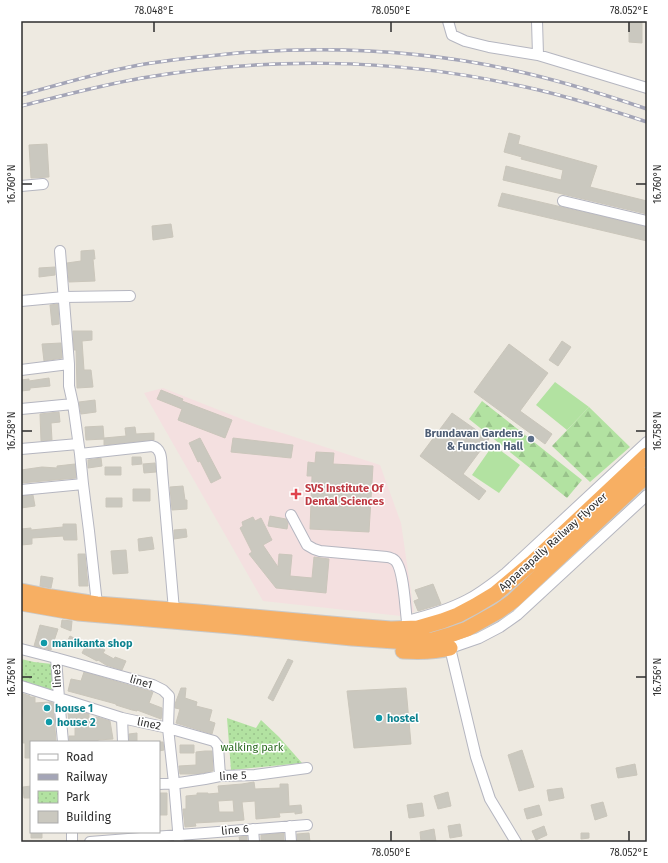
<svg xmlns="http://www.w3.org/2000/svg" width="668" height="863" font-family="'Fira Sans',sans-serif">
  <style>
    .medical { fill: #f4e0e0 }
    .grass { fill: #b2e2a1 }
    .forest { fill: url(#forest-firs) }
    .park { fill: url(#park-dots) }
    .building { fill: #cac8bf; stroke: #cac6bb; fill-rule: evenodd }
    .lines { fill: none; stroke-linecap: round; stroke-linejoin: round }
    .minor-casing { stroke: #b5b6c0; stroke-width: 12 }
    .highway-casing { stroke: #c9c9c9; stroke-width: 17 }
    .minor { stroke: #fff; stroke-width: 10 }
    .highway { stroke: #f7af63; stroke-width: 15 }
    .rail-casing { stroke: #a4a5b7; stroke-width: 3.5 }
    .rail { stroke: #fff; stroke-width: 2; stroke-dasharray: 6; stroke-linecap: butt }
    .ticks { fill: none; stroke: #2e2e2e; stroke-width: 1.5 }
    .service-dot { fill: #5c6f8a; stroke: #fff; stroke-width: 1.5 }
    .health-dot { fill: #e0444e; stroke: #fff; stroke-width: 1.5 }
    .culture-dot { fill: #0f9aa8; stroke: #fff; stroke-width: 1.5 }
    .labels { text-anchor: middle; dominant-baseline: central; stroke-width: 3; stroke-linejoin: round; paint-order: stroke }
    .service-label { font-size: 11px; font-weight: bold; fill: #4e5e75; stroke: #fff; text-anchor: end }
    .health-label { font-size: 11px; font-weight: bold; fill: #be3a42; stroke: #fff; text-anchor: start }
    .street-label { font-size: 11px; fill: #2e2e2e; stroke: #fff }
    .culture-label { font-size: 11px; font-weight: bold; fill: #0d838f; stroke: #fff; text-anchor: start }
    .park-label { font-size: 11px; fill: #296a1f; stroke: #fff }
    .neatline { fill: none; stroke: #2e2e2e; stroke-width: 1.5 }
    .ticks-label { font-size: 10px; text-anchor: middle; fill: #2e2e2e }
  </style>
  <defs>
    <pattern id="forest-firs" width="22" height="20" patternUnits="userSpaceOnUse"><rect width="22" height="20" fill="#b2e2a1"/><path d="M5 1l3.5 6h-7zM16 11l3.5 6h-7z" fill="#99c28b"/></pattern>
    <pattern id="park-dots" width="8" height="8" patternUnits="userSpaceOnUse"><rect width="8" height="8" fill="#b2e2a1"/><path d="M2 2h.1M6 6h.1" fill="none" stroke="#99c28b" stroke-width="1.8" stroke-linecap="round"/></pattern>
  </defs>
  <rect width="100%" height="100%" fill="#eeeae1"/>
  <path class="medical" d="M163,388L252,423L380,465L401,523L414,612L401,616L263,601L144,393Z"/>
  <path class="grass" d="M555,382L589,407L567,430L536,405Z
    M493,445L520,465L499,493L472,475Z"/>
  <path class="forest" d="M482,401L582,480L567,498L469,419Z
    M589,407L630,447L590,482L552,446Z"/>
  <path class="park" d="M21,659L34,662L52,664V690L21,681Z
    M227,718L256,728L261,720L279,737L302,763L231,770Z"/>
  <path class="building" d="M629,21H642V43L629,42Z
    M509,133L520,136L518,144L597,166L590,187L647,201V214L503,180L506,166L561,180L563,170L521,159L522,157L504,152Z
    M47,144L49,177L31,178L29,145Z
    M502,193L647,227V241L498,206Z
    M171,224L173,237L153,240L152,226Z
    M94,250L95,259H93L95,281L69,282L67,263L81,261V251Z
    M55,267V275L39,277V268Z
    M58,304L59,324L52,325L50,305Z
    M73,331H92V340L82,341L84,370H91L93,387L77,388L76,350H74Z
    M562,341L571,347L558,366L549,360Z
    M61,343L62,358L44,361L42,344Z
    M509,344L548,373L520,411L552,434L545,444L474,392Z
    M49,378L50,386L30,388V390L21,391V380L29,379V381Z
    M161,390L183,399L182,401L232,420L225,438L178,420L182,409L157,399Z
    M95,400L96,412L81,414L79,402Z
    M59,412L60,422L51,423L52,440L41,441L40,414Z
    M452,413L489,439L463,474L486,491L479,500L420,456Z
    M103,426L104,439L86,440L85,427Z
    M135,427L136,434L154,433V440L104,445V438L126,436L125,428Z
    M200,438L221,478L211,483L200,461L198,462L189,443Z
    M233,438L293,445L291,458L231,452Z
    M316,452L334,453L333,464L373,466L369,532L310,529L312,476H307L308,462L315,463Z
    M132,457H141L142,464L132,465Z
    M101,458L102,466L88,468V460Z
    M155,463L156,472L144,473L143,464Z
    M75,464L76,478L21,483V470L42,467L57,468V466Z
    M105,467H121V475H105Z
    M183,486L185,500H187V509L172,510L170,487Z
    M133,489H150V501H133Z
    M33,495L35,506L21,508V496Z
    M106,498H122V507H106Z
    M270,516L286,519L288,523L287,529L268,526Z
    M253,517L255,521L261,518L272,540L263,545L278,567L279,554L292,555L290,576L312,578L314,557L329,559L326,593L276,588L249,554L252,552L240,528L243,526L242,522Z
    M63,524H76L77,540H64L63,536L32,538V544L21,545V529L31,528V530L63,527Z
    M186,529L187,537L174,539V530Z
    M152,537L154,549L139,551L138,539Z
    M126,550L128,573L113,574L111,551Z
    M78,554H85L88,586H79Z
    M41,576L53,578L51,588L40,586Z
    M433,584L441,604L418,611L414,601L419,599L415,590Z
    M62,620L72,621L71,631L61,627Z
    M40,625L58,629L51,650L34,646Z
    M70,636L76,639L72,647L66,644Z
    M88,641L105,650L103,653L114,659L115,657L126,661L122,670L106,665L98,660L97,661L82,653Z
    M288,659L293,661L273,701L268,698Z
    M84,672L153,692L149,703L162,708V715L161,719L137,710V711L132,710L116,705V704L68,691L71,679L81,681Z
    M181,688H186L185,698L197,702L196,706L212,710L209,721L215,723L212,734L176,723L180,709L175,708V704Z
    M406,688L411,744L354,748L347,691Z
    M21,693L30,696V697H35V703L50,702L53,703L56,742H31V758H25V743H23V718L22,704H21Z
    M68,712L81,713V712L89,714V718L97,717L110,721L113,739L98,740V741H89V742H69V736H75V724H69Z
    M137,733V741L129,742V734Z
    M159,742H163L164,750L159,751Z
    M180,745H194V753H180Z
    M522,750L534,787L519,791L508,755Z
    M205,751H212L213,771L197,774H180L179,766L196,765V752Z
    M635,764L637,775L618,778L616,768Z
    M254,782L255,789L280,788V784H288L289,806L301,805L302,813L295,814V812L279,813L280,817L256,819L255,801L242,802L244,820L232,821L195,823L196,826L185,827L183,809H186V796L197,795V793H208V794L219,793L218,786L242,784ZM233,800L234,812H219L218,801Z
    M31,786V798H24L23,787Z
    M562,788L564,798L549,801L547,790Z
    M448,792L451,806L438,809L434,796Z
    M159,793H167V815H159Z
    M603,802L607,816L595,820L591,805Z
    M422,803L424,816L409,818L407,805Z
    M539,805L542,815L527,819L524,809Z
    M460,824L462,836L450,838L448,826Z
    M544,826L547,835L536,840L532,831Z
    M434,829L436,842H421L420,832Z
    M31,832H42V838H31Z
    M284,833V842H261V835Z
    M309,833L310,842H299V841H297V834Z
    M581,833H589V838L581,839Z
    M247,836V842H240L239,837Z"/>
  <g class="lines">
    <g class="minor-casing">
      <path id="minor" d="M448,21L452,35L465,41L489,47L538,55L647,88
        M537,21L538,55
        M21,186L43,184
        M563,201L647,221
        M60,251L69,364V386L73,404L80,454L83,484L89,531L97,604
        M21,301L64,297L130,296
        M21,370L69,364
        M21,409L73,404
        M21,449L78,444
        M80,454L152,446C163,449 161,461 162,471L174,610
        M21,490L83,484
        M291,515L307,545L314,549L320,551L387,557C389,557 391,558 393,559C404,564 405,609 407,621C427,616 448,610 467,600C481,593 493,583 506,573L647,442
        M21,649L56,658L153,685L163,690L169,696L168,728L214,741L218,746L220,776
        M56,658L59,698L63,742
        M21,686L122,718L168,728L174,783L179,842
        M122,718L123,742
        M159,784L179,783L205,779L220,776L255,775L307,768
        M290,826L291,842
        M253,829L254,842
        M72,832V842
        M90,842L307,825
        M516,842L490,799L476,757L450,648L479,638L500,627L517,615L647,495"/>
    </g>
    <g class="highway-casing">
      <path id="highway" d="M21,591L51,597L97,604L198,612L353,626L391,629L418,628L442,621L458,615L475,606L495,594L533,562L647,455
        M21,603L78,613L231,626L352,638L409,642L433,640L450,635L467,629L499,611L513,601L647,475
        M403,651C419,652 434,652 450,648"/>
    </g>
    <use href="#minor" class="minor"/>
    <use href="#highway" class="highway"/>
    <g class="rail-casing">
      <path id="rail" d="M21,95C62,84 103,71 145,64C176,59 207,56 238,53C329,46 422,50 512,70C558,80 603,94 647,109
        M21,106C61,96 102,85 142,78C264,57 391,58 511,84C558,93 602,107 647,122"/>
    </g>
    <use href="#rail" class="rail"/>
  </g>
  <path class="ticks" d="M154,22V32M391,22V32M629,22V32M22,184H32M636,184H646M22,431H32M636,431H646M22,677H32M636,677H646M391,831V841M629,831V841"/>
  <circle class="service-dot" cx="531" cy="439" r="4"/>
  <path class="health-dot" d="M294 488h4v4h4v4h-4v4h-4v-4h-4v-4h4z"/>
  <g class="culture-dot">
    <circle cx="44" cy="643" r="4"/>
    <circle cx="47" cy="708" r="4"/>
    <circle cx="379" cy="718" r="4"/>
    <circle cx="49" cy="722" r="4"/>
  </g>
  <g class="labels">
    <g class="service-label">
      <text x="523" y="433">Brundavan Gardens<tspan x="523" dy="13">&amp; Function Hall</tspan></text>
    </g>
    <g class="health-label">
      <text x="305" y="488">SVS Institute Of<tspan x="305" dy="13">Dental Sciences</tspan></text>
    </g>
    <g class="street-label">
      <text transform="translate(553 542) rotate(-42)">Appanapally Railway Flyover</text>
      <text transform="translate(57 676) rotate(-93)">line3</text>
      <text transform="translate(141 682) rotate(17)">line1</text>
      <text transform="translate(149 724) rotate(12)">line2</text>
      <text transform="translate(233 776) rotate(-3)">line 5</text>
      <text transform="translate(235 830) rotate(-5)">line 6</text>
    </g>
    <g class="culture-label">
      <text x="52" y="643">manikanta shop</text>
      <text x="55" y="708">house 1</text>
      <text x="387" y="718">hostel</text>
      <text x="57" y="722">house 2</text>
    </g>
    <g class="park-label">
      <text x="252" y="747">walking park</text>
    </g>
  </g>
  <rect width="668" height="863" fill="none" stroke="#ffffff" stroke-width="44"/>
  <rect x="30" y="741" width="130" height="92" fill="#ffffff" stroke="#ababab"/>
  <rect x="38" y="754" width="20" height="6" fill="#ffffff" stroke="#ababab"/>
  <text x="66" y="761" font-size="12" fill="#2e2e2e">Road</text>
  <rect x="38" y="774" width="20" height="6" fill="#a4a5b7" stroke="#ababab"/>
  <text x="66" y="781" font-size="12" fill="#2e2e2e">Railway</text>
  <rect x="38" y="791" width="20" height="12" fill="url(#park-dots)" stroke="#ababab"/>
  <text x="66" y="801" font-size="12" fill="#2e2e2e">Park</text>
  <rect x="38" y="811" width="20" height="12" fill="#cac8bf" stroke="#ababab"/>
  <text x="66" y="821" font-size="12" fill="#2e2e2e">Building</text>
  <rect x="22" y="22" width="624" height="819" class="neatline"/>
  <g class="ticks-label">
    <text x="154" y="14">78.048°E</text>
    <text x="391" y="14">78.050°E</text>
    <text x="629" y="14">78.052°E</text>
    <text transform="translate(11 184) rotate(-90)" y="4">16.760°N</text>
    <text transform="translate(657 184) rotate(-90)" y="4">16.760°N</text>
    <text transform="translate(11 431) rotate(-90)" y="4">16.758°N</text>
    <text transform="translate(657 431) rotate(-90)" y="4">16.758°N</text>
    <text transform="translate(11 677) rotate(-90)" y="4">16.756°N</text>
    <text transform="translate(657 677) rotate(-90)" y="4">16.756°N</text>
    <text x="391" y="856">78.050°E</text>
    <text x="629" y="856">78.052°E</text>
  </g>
</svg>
